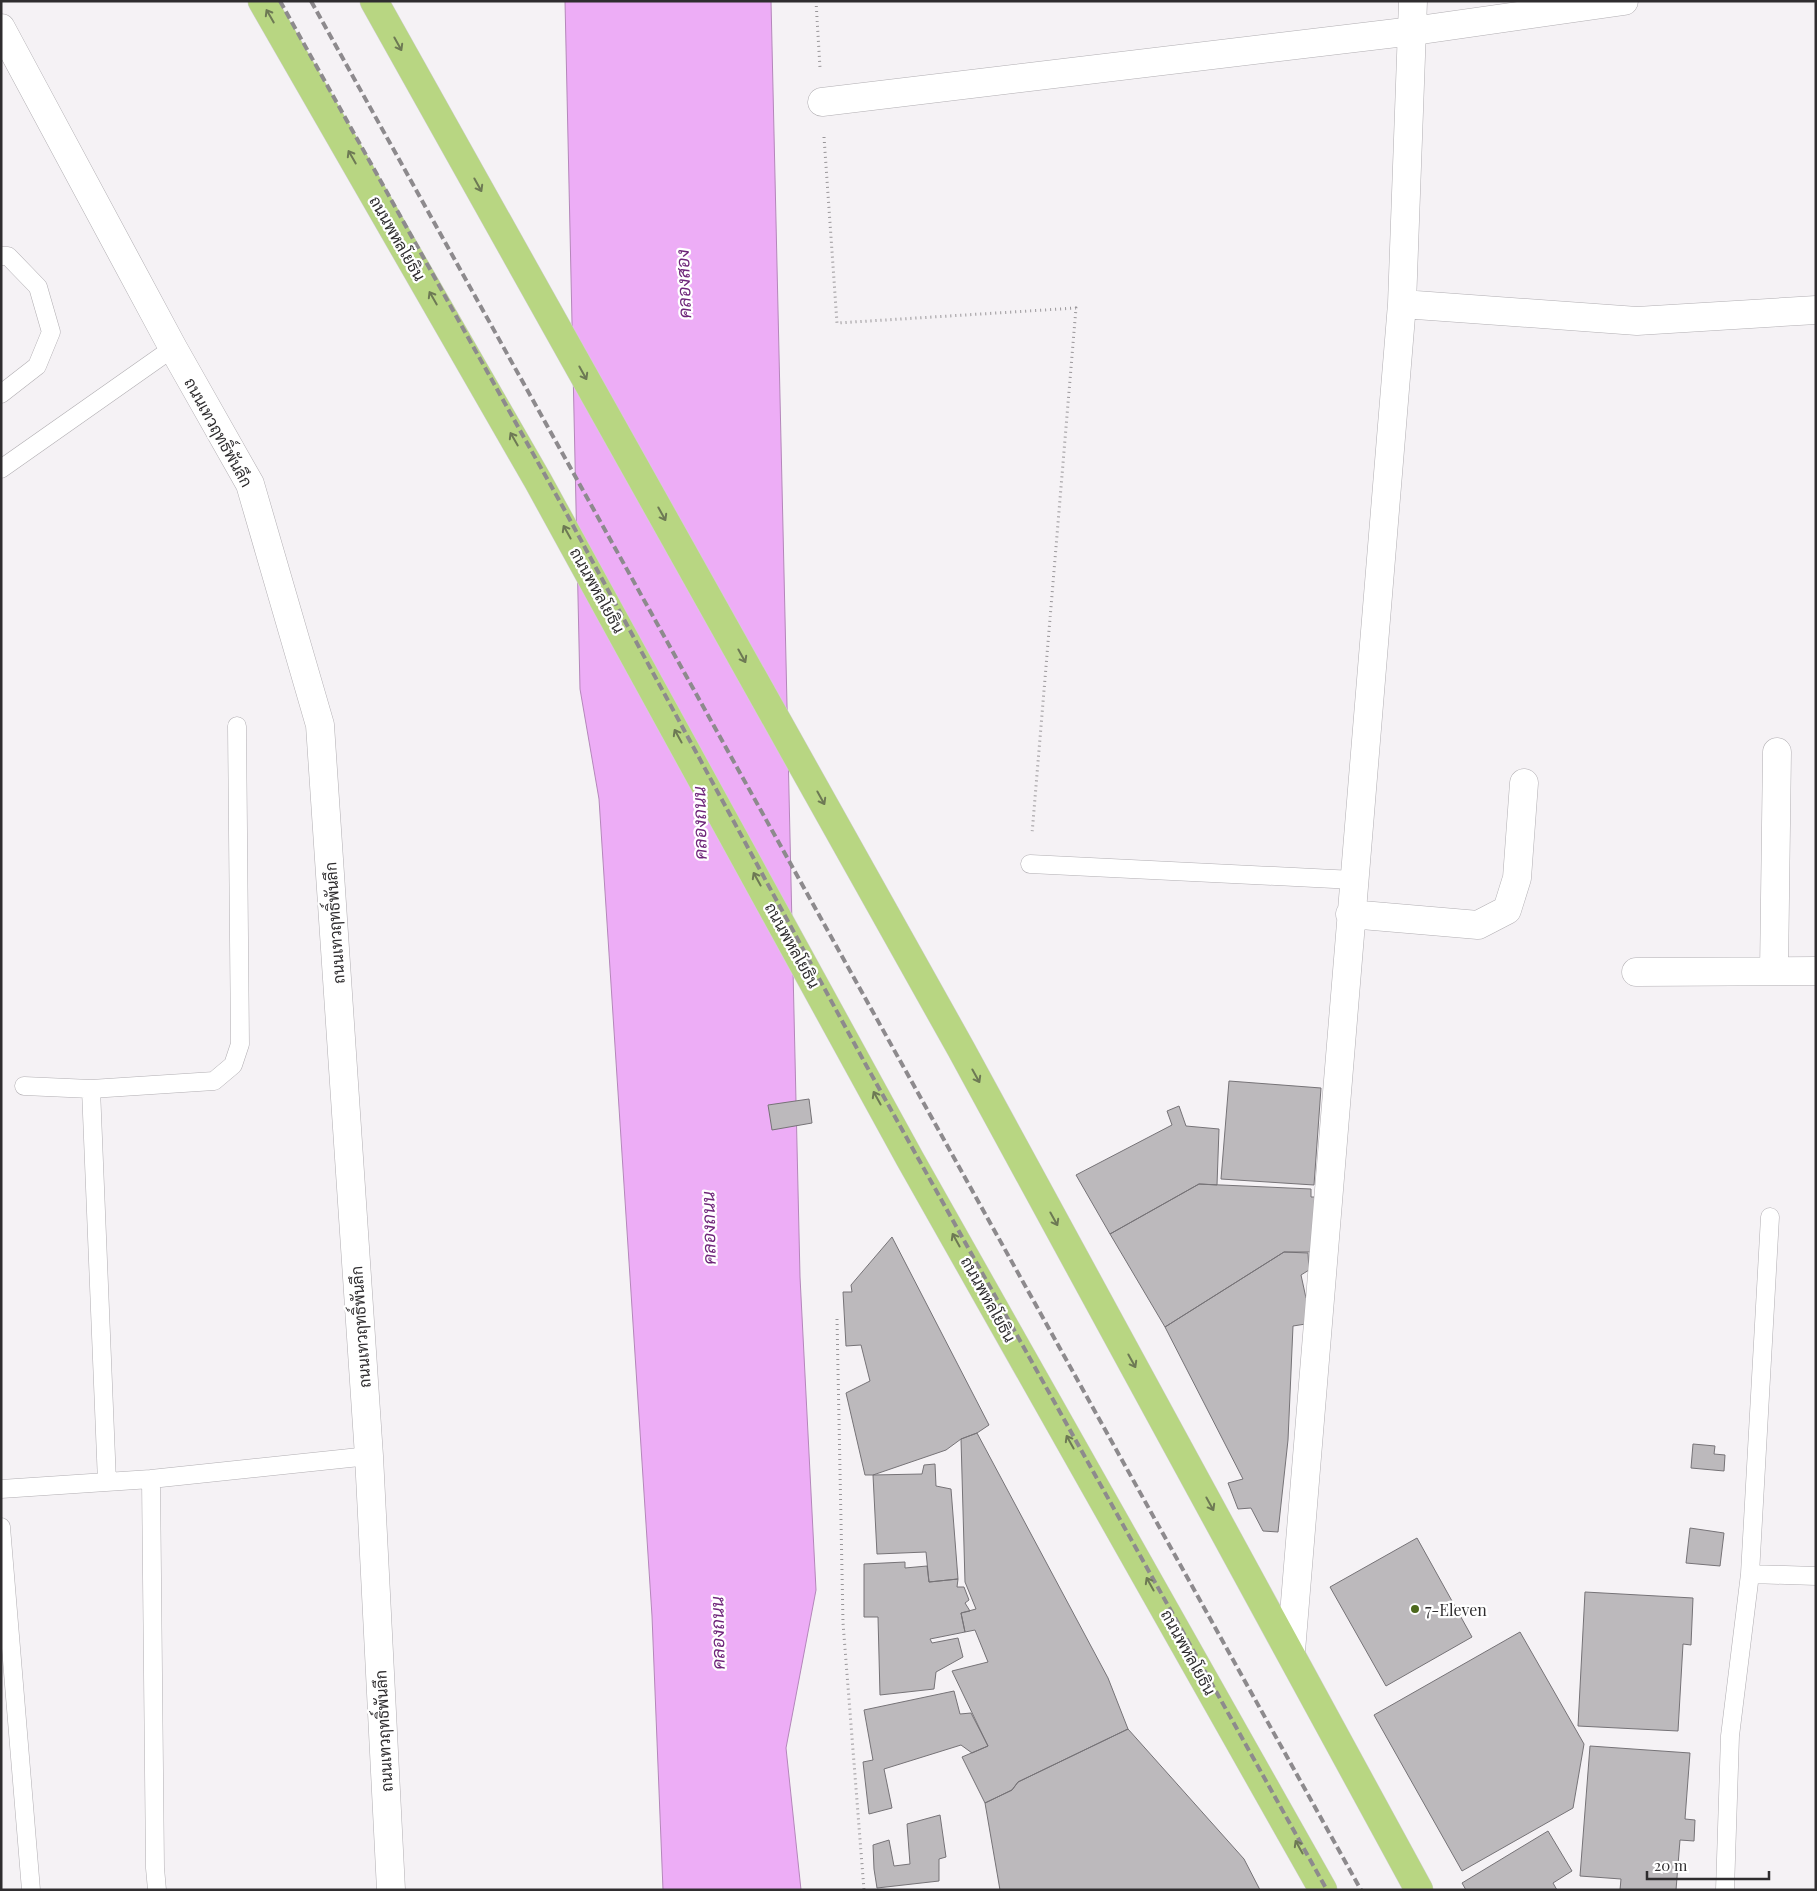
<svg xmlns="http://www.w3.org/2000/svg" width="1817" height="1891" font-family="'Playfair Display',Sarabun,serif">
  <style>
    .water { fill: #edadf6; stroke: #b487ba }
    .building { fill: #bcb9bc; stroke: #767377 }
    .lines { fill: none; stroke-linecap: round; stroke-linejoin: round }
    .service-casing { stroke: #b1aeb2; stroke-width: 19 }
    .minor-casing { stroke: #b1aeb2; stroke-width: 29 }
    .primary-casing { stroke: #d1d1d1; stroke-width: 29 }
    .path { stroke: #999699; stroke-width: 3; stroke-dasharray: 1 4; stroke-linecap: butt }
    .service { stroke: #fff; stroke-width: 18 }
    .minor { stroke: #fff; stroke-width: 28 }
    .primary { stroke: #b8d682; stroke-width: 28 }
    .rail { stroke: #8d8a8d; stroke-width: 4; stroke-dasharray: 8 4; stroke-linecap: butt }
    .oneway { stroke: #6d7954 }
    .poi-dot { fill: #4c681c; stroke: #fff; stroke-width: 2 }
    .labels { text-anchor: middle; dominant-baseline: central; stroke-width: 4.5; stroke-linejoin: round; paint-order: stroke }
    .street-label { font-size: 16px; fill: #2f2d2f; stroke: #fff }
    .poi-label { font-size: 16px; fill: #2f2d2f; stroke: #fff; text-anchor: start }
    .water-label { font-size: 18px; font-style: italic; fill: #6e2579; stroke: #fff }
  </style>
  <rect width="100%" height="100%" fill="#f5f2f5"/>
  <path class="water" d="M565,1H771L800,1277L816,1590L786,1748L801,1890H663L652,1616L599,799L580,689Z"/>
  <path class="building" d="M1229,1081L1321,1088L1314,1185L1221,1179Z
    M809,1099L812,1123L772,1130L768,1105Z
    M1179,1106L1186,1126L1219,1129L1217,1185L1199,1184L1110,1234L1076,1175L1172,1125L1167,1111Z
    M1199,1184L1311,1189V1197H1319L1314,1252H1284L1165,1327L1110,1234Z
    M892,1237L989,1425L977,1433L961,1439L946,1450L873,1475H865L846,1393L870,1381L861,1345L846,1346L843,1292H852L851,1285Z
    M1284,1252L1308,1253L1309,1270L1301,1275L1306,1298L1315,1300L1312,1323L1293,1326L1288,1440L1278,1532L1263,1531L1251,1508L1238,1509L1228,1483L1243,1479L1165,1327Z
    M977,1433L1108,1678L1128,1729L1018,1782L1012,1790L985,1803L962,1757L988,1746L952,1671L988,1662L975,1630L965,1632L961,1613L976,1609L965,1582L961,1439Z
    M1693,1444L1715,1446L1714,1454L1725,1455L1724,1471L1691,1468Z
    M935,1464L936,1486L951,1489L958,1579L929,1582L926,1552L877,1554L873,1475L922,1474L924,1465Z
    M1690,1528L1724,1533L1720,1566L1686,1563Z
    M1417,1538L1472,1637L1386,1686L1330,1587Z
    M905,1562V1568L927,1566L929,1582L958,1579L957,1587H964L969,1600L965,1603L970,1611L961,1613L965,1632L930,1639L932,1643L958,1638L963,1657L936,1672L934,1689L880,1695L878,1617H864V1564Z
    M1585,1592L1693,1598L1691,1645L1683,1644L1678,1731L1578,1726Z
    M1520,1632L1584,1744L1573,1808L1462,1871L1374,1715Z
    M954,1691L960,1714L971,1713L988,1746L972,1753L961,1745L884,1769L892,1808L869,1814L863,1762L873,1760L864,1710Z
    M1128,1729L1244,1859L1260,1890H1000L985,1803L1012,1790L1018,1782Z
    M1590,1746L1690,1753L1685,1819L1695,1820L1694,1841L1680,1840L1676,1890H1620L1621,1879L1580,1876Z
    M940,1815L946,1857L939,1859V1881L877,1888L874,1869L873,1845L889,1840L894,1866L910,1864L907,1824Z
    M1548,1831L1572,1871L1553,1883L1557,1890H1466L1462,1883Z"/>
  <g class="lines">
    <g class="service-casing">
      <path id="service" d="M1,256H8L38,287L51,332L37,366L1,394
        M1,469L173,348
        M1030,864L1354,880
        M24,1086L91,1089
        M151,1479L369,1456
        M107,1482L91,1089L214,1081L233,1065L240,1044L237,726
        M1,1489L151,1479L155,1868L157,1890
        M1,1527L31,1890
        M1750,1574L1816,1576
        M1725,1890L1730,1736L1750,1574L1770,1217"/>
    </g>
    <g class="minor-casing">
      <path id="minor" d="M1,28L173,348L250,484L320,725L369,1456L391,1890
        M822,102L1413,31L1624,1
        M1402,304L1637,321L1816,310
        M1350,914L1478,925L1507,910L1517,878L1524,783
        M1774,971L1777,752
        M1636,972L1816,971
        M1291,1651L1402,304L1413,1"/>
    </g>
    <g class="primary-casing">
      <path id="primary" d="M262,1L538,481L910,1159L1323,1890
        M374,1L961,1049L1419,1890"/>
    </g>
    <path class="path" d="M816,1L820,68
      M824,137L837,323L1076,308L1032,834
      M837,1319L843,1623L864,1890"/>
    <use href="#service" class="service"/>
    <use href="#minor" class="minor"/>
    <use href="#primary" class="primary"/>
    <path class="rail" d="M280,1L564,509L866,1065L1327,1890
      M311,1L1361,1890"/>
  </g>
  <defs><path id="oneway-shaft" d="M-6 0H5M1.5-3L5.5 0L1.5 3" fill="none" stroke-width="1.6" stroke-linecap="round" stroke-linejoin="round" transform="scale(1.25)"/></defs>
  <g class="oneway">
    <use href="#oneway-shaft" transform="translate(270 16) rotate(-120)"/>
    <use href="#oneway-shaft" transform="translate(398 44) rotate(61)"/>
    <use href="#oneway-shaft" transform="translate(352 157) rotate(-120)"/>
    <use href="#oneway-shaft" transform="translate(478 185) rotate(61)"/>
    <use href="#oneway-shaft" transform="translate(433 298) rotate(-120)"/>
    <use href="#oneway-shaft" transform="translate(583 373) rotate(61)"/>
    <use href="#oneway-shaft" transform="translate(514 439) rotate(-120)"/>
    <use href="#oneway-shaft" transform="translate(662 514) rotate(61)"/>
    <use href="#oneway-shaft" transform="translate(567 532) rotate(-119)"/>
    <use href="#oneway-shaft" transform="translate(742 656) rotate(61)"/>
    <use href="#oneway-shaft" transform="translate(678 736) rotate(-119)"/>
    <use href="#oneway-shaft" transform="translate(821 798) rotate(61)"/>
    <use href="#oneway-shaft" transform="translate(757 879) rotate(-119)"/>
    <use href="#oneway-shaft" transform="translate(976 1076) rotate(61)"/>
    <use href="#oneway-shaft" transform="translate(877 1098) rotate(-119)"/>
    <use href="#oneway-shaft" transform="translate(1054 1219) rotate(61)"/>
    <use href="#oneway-shaft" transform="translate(956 1240) rotate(-119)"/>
    <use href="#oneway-shaft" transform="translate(1132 1361) rotate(61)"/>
    <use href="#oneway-shaft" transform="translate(1070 1442) rotate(-119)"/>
    <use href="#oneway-shaft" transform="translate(1210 1504) rotate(61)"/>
    <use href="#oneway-shaft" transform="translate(1150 1584) rotate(-119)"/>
    <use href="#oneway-shaft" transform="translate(1299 1847) rotate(-119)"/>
  </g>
  <circle class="poi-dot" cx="1415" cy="1609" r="5"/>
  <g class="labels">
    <g class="street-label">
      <text transform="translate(398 238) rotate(60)">ถนนพหลโยธิน</text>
      <text transform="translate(219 432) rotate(61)">ถนนเทวฤทธิ์พันลึก</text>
      <text transform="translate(598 590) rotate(61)">ถนนพหลโยธิน</text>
      <text transform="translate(334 923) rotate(-94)">ถนนเทวฤทธิ์พันลึก</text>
      <text transform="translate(793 945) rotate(61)">ถนนพหลโยธิน</text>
      <text transform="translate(989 1299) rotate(61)">ถนนพหลโยธิน</text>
      <text transform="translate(360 1327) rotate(-94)">ถนนเทวฤทธิ์พันลึก</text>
      <text transform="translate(1189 1652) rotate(61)">ถนนพหลโยธิน</text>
      <text transform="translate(383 1731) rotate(-93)">ถนนเทวฤทธิ์พันลึก</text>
    </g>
    <g class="poi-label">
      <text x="1425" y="1609">7-Eleven</text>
    </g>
    <g class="water-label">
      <text transform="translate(683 284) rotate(-92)">คลองสอง</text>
      <text transform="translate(699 823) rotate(-91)">คลองถนน</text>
      <text transform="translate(708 1228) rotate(-91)">คลองถนน</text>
      <text transform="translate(717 1633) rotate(-91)">คลองถนน</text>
    </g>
  </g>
  <rect width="1817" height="1891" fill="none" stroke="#2f2d2f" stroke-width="5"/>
  <path d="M1647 1871v8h122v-8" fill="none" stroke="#2f2d2f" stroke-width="2.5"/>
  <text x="1654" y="1871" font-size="15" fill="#2f2d2f" stroke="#ffffff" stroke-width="4" paint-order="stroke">20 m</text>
</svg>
